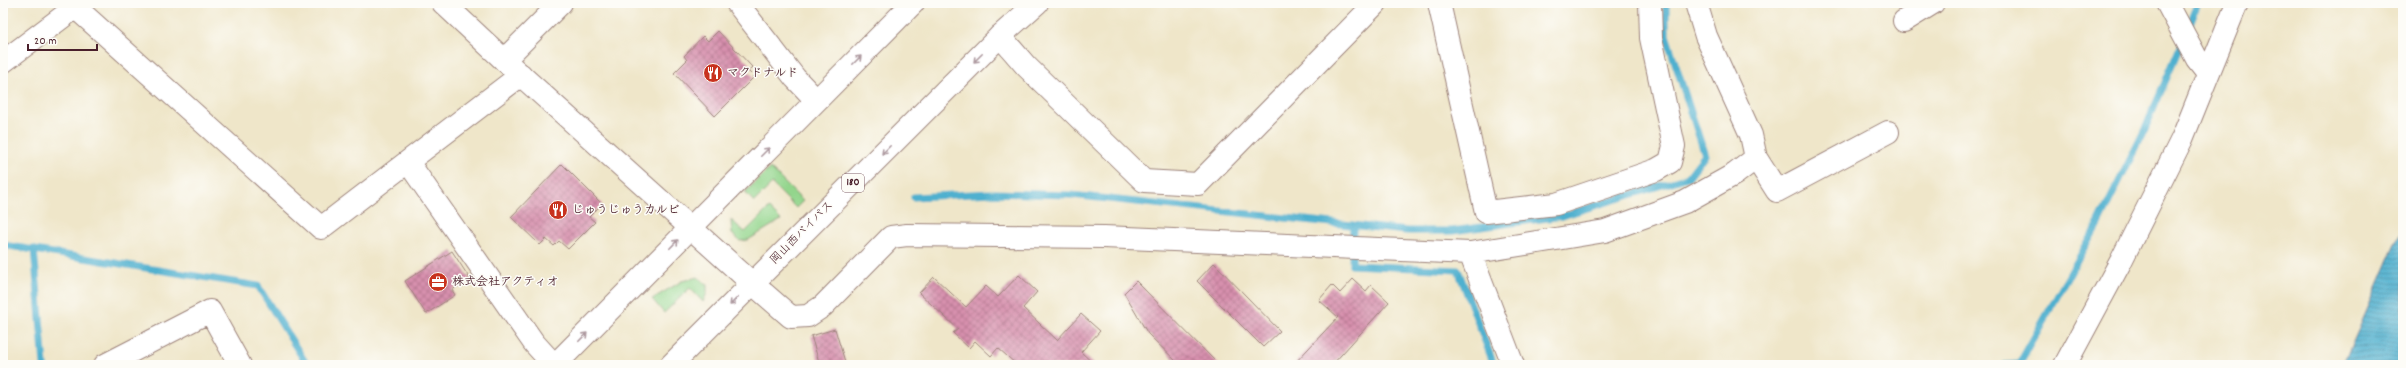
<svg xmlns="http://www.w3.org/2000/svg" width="2406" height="368" font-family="Dekko,'Klee One',sans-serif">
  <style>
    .green { fill: #93d58c; stroke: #6e7a5c }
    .water { fill: url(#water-rules); stroke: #4d687d }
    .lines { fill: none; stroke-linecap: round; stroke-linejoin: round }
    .stream { stroke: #50b0cf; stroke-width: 7 }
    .building { fill: url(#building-cross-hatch) }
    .minor-casing { stroke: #9c827a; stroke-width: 24 }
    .tertiary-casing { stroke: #9c827a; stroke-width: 24 }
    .trunk-casing { stroke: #9c827a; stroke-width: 24 }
    .minor { stroke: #fff; stroke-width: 22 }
    .tertiary { stroke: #fff; stroke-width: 22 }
    .trunk { stroke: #fff; stroke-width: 22 }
    .oneway { stroke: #ae9aa0 }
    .labels { text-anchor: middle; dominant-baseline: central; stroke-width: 3; stroke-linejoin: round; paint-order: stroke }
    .shield { fill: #fdfcf7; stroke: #806168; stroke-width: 1 }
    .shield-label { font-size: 11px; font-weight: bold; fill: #4a1f2b }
    .poi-label { font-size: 12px; font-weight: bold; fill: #4a1f2b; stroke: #fdfcf7; text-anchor: start }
    .street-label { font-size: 12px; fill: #4a1f2b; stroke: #fdfcf7 }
  </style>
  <defs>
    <pattern id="water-rules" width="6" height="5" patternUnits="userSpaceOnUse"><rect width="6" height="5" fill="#50b0cf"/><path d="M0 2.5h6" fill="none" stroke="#448fa8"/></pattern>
    <pattern id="building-cross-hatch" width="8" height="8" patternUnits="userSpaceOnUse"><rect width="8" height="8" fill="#d790ad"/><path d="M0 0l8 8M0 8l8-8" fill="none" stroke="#b0758d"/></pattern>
  </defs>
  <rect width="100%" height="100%" fill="#fdfcf7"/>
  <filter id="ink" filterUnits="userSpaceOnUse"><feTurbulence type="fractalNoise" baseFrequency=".025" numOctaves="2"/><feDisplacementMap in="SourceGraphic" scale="8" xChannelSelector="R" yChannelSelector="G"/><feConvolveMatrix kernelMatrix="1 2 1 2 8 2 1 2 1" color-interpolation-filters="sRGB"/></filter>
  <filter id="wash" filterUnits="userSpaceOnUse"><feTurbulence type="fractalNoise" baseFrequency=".012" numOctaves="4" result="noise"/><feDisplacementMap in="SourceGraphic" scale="16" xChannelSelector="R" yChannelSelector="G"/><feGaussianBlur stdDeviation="0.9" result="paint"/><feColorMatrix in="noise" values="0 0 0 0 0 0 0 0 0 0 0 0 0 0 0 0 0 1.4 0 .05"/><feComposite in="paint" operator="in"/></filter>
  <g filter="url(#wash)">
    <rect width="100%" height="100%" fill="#efe6c9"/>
    <path class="green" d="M770,168L803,201L796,208L772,184L754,202L745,192Z
      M769,208L781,220L748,240L740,241L732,234L731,220L745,232Z
      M698,277L707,285V293L703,302L690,288L664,313L652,299L682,281Z"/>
    <path class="water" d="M2403,227V365H2341L2347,356Z"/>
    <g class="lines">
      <path class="stream" d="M2187,31L2198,3
        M914,197L992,193L1071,195L1407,231H1452L1562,216L1688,177L1705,155L1666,35V3
        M1353,225L1352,265L1458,270L1494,365
        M3,245L258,286L307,365
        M34,249L44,365
        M2005,365L2019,364L2098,224L2145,129L2183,40"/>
    </g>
    <g id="blocks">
      <path class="building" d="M718,31L752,67L748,71L754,77L715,116L674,73L687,60L684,56L703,36L708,41Z
        M562,164L602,204L589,217L595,222L568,249L559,241L554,246L546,239L540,245L511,217Z
        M452,251L470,279L452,290L455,295L426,314L405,281Z
        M1214,263L1280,331L1263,347L1197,281Z
        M1019,275L1037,292L1023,308L1057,340L1081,314L1100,331L1081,352L1095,365H1017L998,348L991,356L975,341L969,348L953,333L958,329L919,293L934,277L966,307L986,286L998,297Z
        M1353,279L1366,291L1371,285L1389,302L1332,365H1293L1338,317L1319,300L1332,285L1340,293Z
        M1136,281L1219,365H1180L1148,334L1124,293Z
        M835,329L846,365H820L811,336Z"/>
    </g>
  </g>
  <g filter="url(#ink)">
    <use href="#blocks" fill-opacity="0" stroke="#9c827a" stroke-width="1"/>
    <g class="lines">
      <g class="minor-casing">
        <path id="minor" d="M737,3L795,78L816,100
          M1439,3L1486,212L1556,204L1656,170L1670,162L1674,146L1651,38L1650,3
          M2167,3L2197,59L2208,73
          M75,7L321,228L521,75
          M1904,21L1933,3
          M1000,36L1026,66L1144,181L1198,184L1376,3
          M504,60L561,3
          M3,62L81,3
          M1756,158L1777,191L1888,132
          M408,162L534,343L554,365
          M1470,253L1513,365
          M752,283L791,317L808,316L823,306L891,237L907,235L1104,237L1470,253L1605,231L1685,202L1735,174L1756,158L1751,135L1706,36L1696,3
          M105,365L210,311L240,365
          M2065,365L2121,261L2182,139L2237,3"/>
      </g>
      <g class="tertiary-casing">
        <path id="tertiary" d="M443,3L504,60L752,283"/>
      </g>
      <g class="trunk-casing">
        <path id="trunk" d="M555,365L913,3
          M671,365L1000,36L1037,3"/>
      </g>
      <use href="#minor" class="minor"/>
      <use href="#tertiary" class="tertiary"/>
      <use href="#trunk" class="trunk"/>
    </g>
    <defs><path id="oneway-shaft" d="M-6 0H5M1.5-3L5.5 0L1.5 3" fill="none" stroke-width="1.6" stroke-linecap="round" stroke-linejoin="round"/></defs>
    <g class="oneway">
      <use href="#oneway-shaft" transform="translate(978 58) rotate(135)"/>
      <use href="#oneway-shaft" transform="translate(857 60) rotate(-45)"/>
      <use href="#oneway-shaft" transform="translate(886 150) rotate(135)"/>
      <use href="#oneway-shaft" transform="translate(765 152) rotate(-45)"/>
      <use href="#oneway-shaft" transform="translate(674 244) rotate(-46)"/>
      <use href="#oneway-shaft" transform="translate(734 301) rotate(134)"/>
      <use href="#oneway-shaft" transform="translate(583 337) rotate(-46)"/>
    </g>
  </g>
  <defs>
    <g id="restaurant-disc" transform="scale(1)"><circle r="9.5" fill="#c8321e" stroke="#fdfcf7"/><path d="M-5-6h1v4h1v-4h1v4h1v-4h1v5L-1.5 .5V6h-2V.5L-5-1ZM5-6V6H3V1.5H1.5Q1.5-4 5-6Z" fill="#fff"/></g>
    <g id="office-disc" transform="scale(1)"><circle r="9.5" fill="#c8321e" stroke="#fdfcf7"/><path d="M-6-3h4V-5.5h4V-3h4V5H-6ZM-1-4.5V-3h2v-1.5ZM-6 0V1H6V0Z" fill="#fff"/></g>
  </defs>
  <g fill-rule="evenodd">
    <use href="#restaurant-disc" x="713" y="73"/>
    <use href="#restaurant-disc" x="558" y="210"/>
    <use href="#office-disc" x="438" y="282"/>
  </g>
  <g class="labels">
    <rect class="shield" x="842" y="174" width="22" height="18" rx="3"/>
    <g class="shield-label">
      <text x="853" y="183">180</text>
    </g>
    <g class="poi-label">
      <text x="727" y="73">マクドナルド</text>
      <text x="572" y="210">じゅうじゅうカルビ</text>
      <text x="452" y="282">株式会社アクティオ</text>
    </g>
    <g class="street-label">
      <text transform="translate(802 233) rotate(-45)">岡山西バイパス</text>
    </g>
  </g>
  <rect width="2406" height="368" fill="none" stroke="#fdfcf7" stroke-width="16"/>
  <path d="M28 44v6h69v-6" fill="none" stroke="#4a1f2b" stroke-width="2"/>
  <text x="34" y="44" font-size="12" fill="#4a1f2b" stroke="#fdfcf7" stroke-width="3" paint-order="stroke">20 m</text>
</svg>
